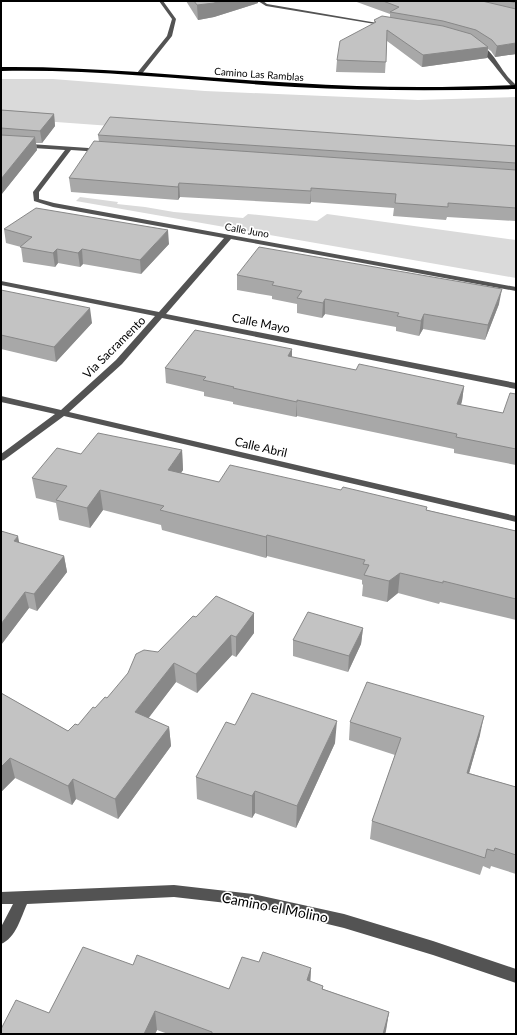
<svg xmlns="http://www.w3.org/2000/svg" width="517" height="1035" font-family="Lato,sans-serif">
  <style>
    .green { fill: #dadada }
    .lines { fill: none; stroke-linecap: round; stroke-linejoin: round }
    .minor { fill: #535353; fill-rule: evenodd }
    .major { fill: #000; fill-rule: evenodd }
    .wall { fill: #a8a8a8 }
    .shaded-wall { fill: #888 }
    .building { fill: #c3c3c3; stroke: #888 }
    .labels { text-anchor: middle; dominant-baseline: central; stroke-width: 3.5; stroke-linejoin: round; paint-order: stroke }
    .far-street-label { font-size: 10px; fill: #000; stroke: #fff }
    .street-label { font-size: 12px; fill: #000; stroke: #fff }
    .near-street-label { font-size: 14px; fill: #000; stroke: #fff }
  </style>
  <rect width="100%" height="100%" fill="#fff"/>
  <path class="green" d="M1,79H53L205,91L418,100L516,97V152L347,143L1,118Z
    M80,197L118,202L117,204L145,207L174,212L243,218L248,214L317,221L327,214L516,240V278L76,201Z"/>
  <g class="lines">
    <path class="minor" d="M159,1H163L176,19L172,36L141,75H137V73L167,36L172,19Z
      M258,1H263L267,4L389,25L387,26L266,6Z
      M474,44C488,43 498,64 505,73C508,78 512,81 516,85V88H513C499,74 491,57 474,46Z
      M1,142L103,149L104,150L101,152L71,150L39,192V199L54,203L516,287V291L231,239L166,314L516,383V389L162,318L122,364L69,412L516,516V522L64,416L4,460L1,461V454L55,414L1,402V396L61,410L116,360L155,316L1,285V281L159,312L224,238L53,207L34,201L33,192L65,150L1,146Z
      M174,885L253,894L344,914L433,941L516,969V983L433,955L344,928L253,906L174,897L27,904C21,917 16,938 1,944V927L13,904H1V892Z"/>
    <path class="major" d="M1,67C99,66 197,78 295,83C368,88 442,88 516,85V89C442,91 368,91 295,87C197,81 99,69 1,71Z"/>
  </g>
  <path class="wall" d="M186,1H258V3L214,17L198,20Z
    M354,1H516V54L495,57L491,51L488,49L487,58L422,67L387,41L385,73L336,72L337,60L374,23V20L390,18V14Z
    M1,110L54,114L55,126L42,143H36L37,150L1,195Z
    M98,135L516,146V221L447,217L446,220L393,216L394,208L311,202L310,204L180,197L178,200L71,192L69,178L99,142Z
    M4,229L169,244L141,274L83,264L80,267L58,263L55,267L23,262L21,247L6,243Z
    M237,275L499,304L485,340L423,329L419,336L396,331V327L325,314L322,318L297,313V304L272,299V296L237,290Z
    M1,290L92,323L56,362L1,349Z
    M292,349V357L356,370L464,386L462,401L461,405L503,413L516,394V465L454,453V449L297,416L296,417L233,404V402L204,396V392L166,383L165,368Z
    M182,450L183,470L181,473L219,482L427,510L516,531V620L440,602L439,604L398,593L387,602L362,596L363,585L362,584V580L267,556L266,558L162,530L161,525L103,510L90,528L59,520L56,503L36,498L32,478L81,454Z
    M20,543L64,556L67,572L37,611L29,608L1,645Z
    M254,613V633L236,657L232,655L197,693L176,682L148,718L169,727L171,746L118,819L76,799L72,805L15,778L1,792V693L68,731L78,725L95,708L107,698L196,617Z
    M363,628L361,644L348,672L293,656V640Z
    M350,722L480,735L469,773L516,787V874L491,866L490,869L483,866L480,875L370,839L372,821L395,755L349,740Z
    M235,725L335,743L296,828L255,813L252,818L197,799L196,777Z
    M259,962L311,968L310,981L323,986V989L389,1012L385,1034H168L157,1030L155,1034H1L49,1013L133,965L229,989Z"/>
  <path class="shaded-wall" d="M219,1H258V3L214,17L198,20L197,5Z
    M516,43V54L495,57L497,46Z
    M488,47L487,58L422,67L423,55Z
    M54,114L55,126L42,143L40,131Z
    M35,137L37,150L1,195V179Z
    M179,183L180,197L178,200V187Z
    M311,188V202L310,204L311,191Z
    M168,230L169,244L141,274L140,260Z
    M57,249L58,263L55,267L53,253Z
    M82,249L83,264L80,267L78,253Z
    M502,289L499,304L485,340L488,325Z
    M325,299V314L322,318L323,303Z
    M90,308L92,323L56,362L54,347Z
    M424,314L423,329L419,336L421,321Z
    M292,349V364L288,356Z
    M464,386L462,401L455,420L457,404Z
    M297,400V416L296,417L297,402Z
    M182,450L183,470L169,490L168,470Z
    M100,490L103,510L90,528L87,508Z
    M267,535V556L266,558V537Z
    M18,536L21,552L14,541Z
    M64,556L67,572L37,611L34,594Z
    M400,573L398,593L387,602L389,581Z
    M25,592L29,608L1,645V624Z
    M254,613V633L236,657V637Z
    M363,628L361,644L348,672L349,656Z
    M231,635L232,655L197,693L196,674Z
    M174,663L176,682L138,732L135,712Z
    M484,716L480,735L464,791L467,773Z
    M337,721L335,743L296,828L297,806Z
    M169,727L171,746L118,819L115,799Z
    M10,758L15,778L1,792V767Z
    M73,779L76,799L72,805L68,786Z
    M255,791V813L252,818V796Z
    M311,968L310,988L307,980Z
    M155,1011L157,1030L155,1034H144Z
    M389,1012L386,1031L385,1034H383Z"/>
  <path class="building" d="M194,1H219L214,3L197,5Z
    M383,1H482L516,9V43L497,46L492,40L476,30L443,21L390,12L399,7Z
    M508,1H516V3Z
    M382,16L443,26L471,34L488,47L423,55L387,30L386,62L337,60L340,41L376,22L374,20Z
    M1,110L54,114L40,131L1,128Z
    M110,117L516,146V163L98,135Z
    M1,135L35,137L1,179Z
    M94,141L516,170V208L448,203V207L395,203L396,194L311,188V191L179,183L178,187L69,178Z
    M36,208L168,230L140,260L82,249L78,253L57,249L53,253L20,247L32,237L4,229Z
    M259,247L502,289L488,325L424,314L421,321L397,316L399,313L325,299L323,303L297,298L302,291L272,285L274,282L237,275Z
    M1,290L90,308L54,347L1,335Z
    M195,330L292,349L288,356L356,370L359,364L464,386L457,404L503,413L510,393L516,394V449L456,437L457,434L297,400V402L233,388L234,387L203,380L206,377L165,368Z
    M98,433L182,450L168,470L219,482L230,465L341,490L343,487L427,507L426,510L516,531V599L443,581V583L400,573L389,581L364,575L369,565L363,564L365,560L267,535L266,537L160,510L164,506L100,490L87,508L56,500L67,486L32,478L57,448L81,454Z
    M1,531L18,536L14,541L64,556L34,594L25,592L1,624Z
    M216,596L254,613L236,637L231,635L196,674L174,663L135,712L169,727L115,799L73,779L68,786L10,758L1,767V693L68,731L75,724L78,725L93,707L95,708L105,697L107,698L128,673L136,654L144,650L158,652L193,616L196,617Z
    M308,612L363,628L349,656L293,640Z
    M367,682L484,716L467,773L516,787V855L495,848L494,851L487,849L485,858L372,821L401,738L350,722Z
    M252,693L337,721L297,806L255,791L252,796L196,777L226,722L235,725Z
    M83,947L133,965L137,955L229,989L242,957L259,962L263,952L311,968L307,980L323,986L322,989L389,1012L383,1034H212V1032L155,1011L144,1034H1V1029L16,1000L49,1013Z"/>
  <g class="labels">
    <g class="far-street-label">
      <text transform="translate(259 74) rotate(4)">Camino Las Ramblas</text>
      <text transform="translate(247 230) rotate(10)">Calle Juno</text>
    </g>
    <g class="street-label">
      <text transform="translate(261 323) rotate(11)">Calle Mayo</text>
      <text transform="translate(114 347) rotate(-45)">Via Sacramento</text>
      <text transform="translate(261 447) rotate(13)">Calle Abril</text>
    </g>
    <g class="near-street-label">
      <text transform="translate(275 907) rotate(11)">Camino el Molino</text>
    </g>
  </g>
  <rect width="517" height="1035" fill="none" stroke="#000000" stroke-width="4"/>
</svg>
